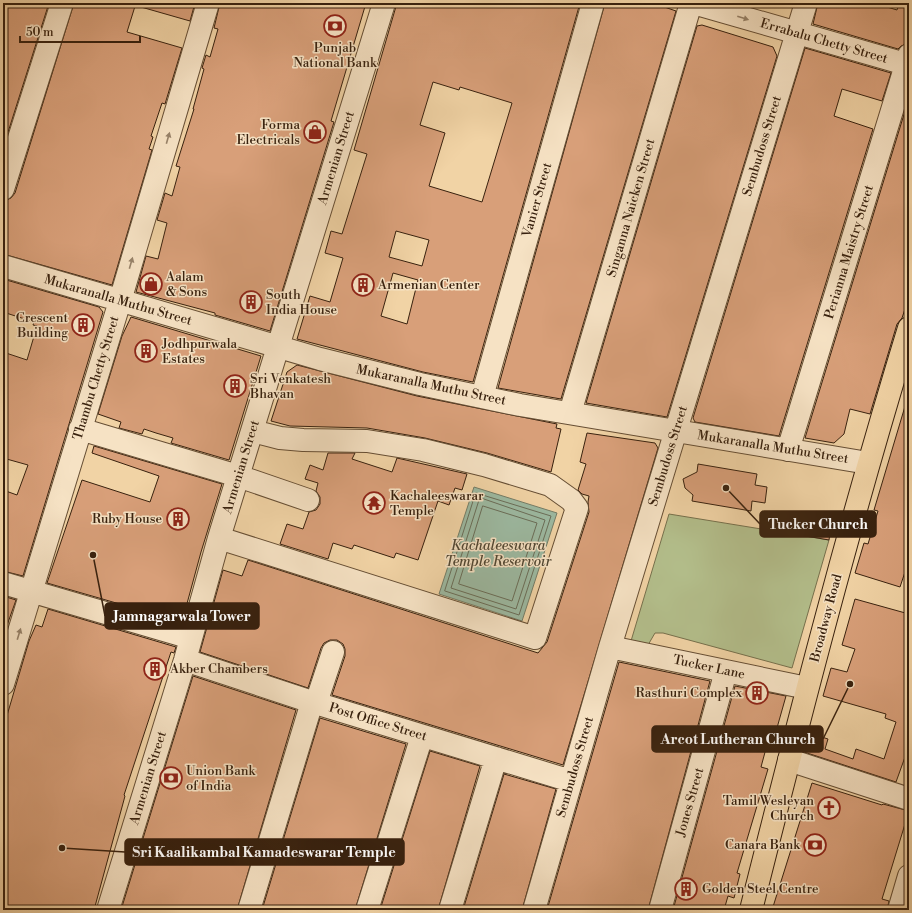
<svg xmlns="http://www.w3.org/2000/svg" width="912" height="913" font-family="'Libre Bodoni',serif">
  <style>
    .green { fill: #b3be8b; stroke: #76704c }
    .water { fill: #9cb9a1; stroke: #747c66 }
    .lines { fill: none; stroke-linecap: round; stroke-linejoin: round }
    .shore { stroke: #6a6d58; stroke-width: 1 }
    .building { fill: #d89f79; stroke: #38210e; fill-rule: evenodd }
    .minor-casing { stroke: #664e34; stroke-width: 24 }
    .major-casing { stroke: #38210e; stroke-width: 24 }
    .minor { stroke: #f6e2c4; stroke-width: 22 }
    .major { stroke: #f1d3a5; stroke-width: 22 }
    .oneway { fill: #978269 }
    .labels { text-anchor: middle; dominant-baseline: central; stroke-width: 3; stroke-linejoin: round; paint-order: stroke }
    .street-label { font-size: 13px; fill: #38210e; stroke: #f6e2c4 }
    .poi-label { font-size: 13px; fill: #38210e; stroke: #f6e2c4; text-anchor: start }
    .water-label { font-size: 14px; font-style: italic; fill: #514733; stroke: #f6e2c4 }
    .leader { fill: none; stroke: #38210e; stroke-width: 1.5 }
    .callout-dot { fill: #38210e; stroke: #f6e2c4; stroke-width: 1.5 }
    .callout { fill: #38210e; stroke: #38210e; stroke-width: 1.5 }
    .callout-label { font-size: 14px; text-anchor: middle; font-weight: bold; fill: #fff }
  </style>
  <rect width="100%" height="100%" fill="#f1d3a5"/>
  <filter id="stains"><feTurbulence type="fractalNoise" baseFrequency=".005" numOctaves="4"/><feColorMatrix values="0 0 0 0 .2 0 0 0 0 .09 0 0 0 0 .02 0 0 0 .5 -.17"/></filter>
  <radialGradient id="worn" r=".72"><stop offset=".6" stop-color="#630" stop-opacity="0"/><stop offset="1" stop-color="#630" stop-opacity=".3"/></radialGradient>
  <path class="green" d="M669,514L829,540L792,668L663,633H655L648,645L631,641Z"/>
  <path class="water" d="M474,487L557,513L522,621L439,594Z"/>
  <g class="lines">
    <path class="shore" d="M476,493L551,516L519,615L445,591Z
      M481,498L545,520L516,609L451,588L479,500Z
      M483,506L537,523L512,601L459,584Z"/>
  </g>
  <path class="building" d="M3,3H49L3,148Z
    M74,3H136L127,32L182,48L165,104L162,103L151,136L153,137L149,149L152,150L112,285L3,254V201L11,198L15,193Z
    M141,3H195L190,21L141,7Z
    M220,3H366L331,121L334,122L270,331L215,315V313L136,292L146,256L158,259L167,223L157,220L165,193L172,196L180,167L176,166L194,109H193L204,69L202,68L206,55L210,57L218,29L214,28Z
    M397,3H580L473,382L423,372L297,339L310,296L330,302L343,258L325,253L331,231L342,234L367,154L354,150ZM433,82L459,90L460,87L512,103L482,202L429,186L445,133L420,125ZM396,231L429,240L422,266L389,257ZM393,273L418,280L407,324L381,316Z
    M605,3H653L676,11L561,399L498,388Z
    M818,3H874L897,10L899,3H909V43L901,46L898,49L813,24Z
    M702,25L773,47L777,56L667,417L586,403L697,26Z
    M805,48L891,73L882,101L842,89L834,116L873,129L779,436L695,422L693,418Z
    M909,98V297L902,318L897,324L870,414L850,409L844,434L834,443L805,438Z
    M3,279L99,307L103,312L23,576L3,571V490L17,495L28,465L3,458V352L27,360L37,326L33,325L34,322L3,312Z
    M131,317L261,356L229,460L171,443L173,438L156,433L144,429L142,434L119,428L121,422L98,414L122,336Z
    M297,365L417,396L557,424L556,428L561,429L551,472L487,453L425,438L367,428L290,426L271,421L287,372Z
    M906,403L909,404V570L906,569L900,587L855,573L864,543L868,544L878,511L874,510Z
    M587,433L655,443L658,448L563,765L332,695L345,656V649L343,644L337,640H330L324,643L321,648L308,688L200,652L223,570L242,576L248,560L538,653L547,642L589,512L588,502L589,496L582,494L578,490L586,464L580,462Z
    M94,446L222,484L201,552L182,622L47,583L82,480L150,502L159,476L92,453Z
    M328,453H355L352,459L392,472L397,458L467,474L462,490L455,488L449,505L438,501L418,560L396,553L394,558L354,545L352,549L333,543L328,559L280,544L287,524L303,529L309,512L316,510L320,504V497L316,491L318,483L305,479L310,465L323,470Z
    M698,464L757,474L755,485L767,487L765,503L752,501L751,511L692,501L693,495L685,488L683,479L697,472Z
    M791,519L831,526L829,540L789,533Z
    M3,596L16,600L5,631H3Z
    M855,599L909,614V746L896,782L804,752L809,733L828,739L825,749L853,759L856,749L884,759L896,722L885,718L886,714L823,696L831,668L847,672L855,649L842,645Z
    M48,609L176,647L174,653L171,652L124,795L125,796L94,910H3V729L29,641L36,625L42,627Z
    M619,662L710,681L648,910H547Z
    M193,676L296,710L237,910H121Z
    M735,686L786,696L773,742L768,741L761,767L768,769L737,873L740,874L734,898L728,896L724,910H673Z
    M320,718L406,744L355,910H262Z
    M430,751L480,766L438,910H380Z
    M504,774L556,789L522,910H463Z
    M812,783L882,805L883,804L909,811L882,899L889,901L887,910H772Z"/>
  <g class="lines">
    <g class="minor-casing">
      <path id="minor" d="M693,3L909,65
        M3,189L62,3
        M3,266L320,359L420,384L520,405L868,463
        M482,397L593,3
        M570,413L691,3
        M80,429L238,476L308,500
        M788,450L909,55
        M219,538L535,638L577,508L571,500L550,485L484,465L423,450L367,441L303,440L280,438L252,431
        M3,583L191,638
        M610,647L807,688
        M185,660L312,702L571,781
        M3,684L120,301L208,3
        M316,703L333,652
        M789,760L909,799
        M108,910L185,660L219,538L384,3
        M249,910L312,702
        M367,910L422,736
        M450,910L496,758
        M534,910L610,647L806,3
        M660,910L726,671
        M899,910L909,876"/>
    </g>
    <g class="major-casing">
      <path id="major" d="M751,910C800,715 850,520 909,328"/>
    </g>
    <use href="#minor" class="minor"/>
    <use href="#major" class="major"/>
  </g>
  <defs><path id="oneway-solid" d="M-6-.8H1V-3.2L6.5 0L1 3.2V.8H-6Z"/></defs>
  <g class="oneway">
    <use href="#oneway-solid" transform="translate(743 18) rotate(17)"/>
    <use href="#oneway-solid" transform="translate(168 138) rotate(-74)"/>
    <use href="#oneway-solid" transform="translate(131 263) rotate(-74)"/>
    <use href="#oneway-solid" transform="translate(19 634) rotate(-73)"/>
  </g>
  <defs>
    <g id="bank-ring" transform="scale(1.15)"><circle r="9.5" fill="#f6e2c4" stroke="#8f2418" stroke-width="1.5"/><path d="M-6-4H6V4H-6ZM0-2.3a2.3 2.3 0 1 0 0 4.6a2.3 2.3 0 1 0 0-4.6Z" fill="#8f2418"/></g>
    <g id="shop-ring" transform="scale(1.15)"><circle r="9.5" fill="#f6e2c4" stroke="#8f2418" stroke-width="1.5"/><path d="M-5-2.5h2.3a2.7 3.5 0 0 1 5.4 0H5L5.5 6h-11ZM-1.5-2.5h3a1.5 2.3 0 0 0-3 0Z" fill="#8f2418"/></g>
    <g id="building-ring" transform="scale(1.15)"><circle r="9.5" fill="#f6e2c4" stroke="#8f2418" stroke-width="1.5"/><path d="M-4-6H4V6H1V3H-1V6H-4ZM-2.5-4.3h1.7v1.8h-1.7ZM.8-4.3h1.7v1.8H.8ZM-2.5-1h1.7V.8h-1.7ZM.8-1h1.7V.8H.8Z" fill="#8f2418"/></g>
    <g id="temple-ring" transform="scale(1.15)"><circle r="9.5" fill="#f6e2c4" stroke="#8f2418" stroke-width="1.5"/><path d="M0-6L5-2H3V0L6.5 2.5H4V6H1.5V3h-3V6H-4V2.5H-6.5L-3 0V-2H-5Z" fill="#8f2418"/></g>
    <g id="church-ring" transform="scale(1.15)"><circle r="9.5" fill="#f6e2c4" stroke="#8f2418" stroke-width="1.5"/><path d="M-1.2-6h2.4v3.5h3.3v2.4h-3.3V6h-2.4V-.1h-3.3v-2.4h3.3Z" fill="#8f2418"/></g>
  </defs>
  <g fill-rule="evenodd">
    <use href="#bank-ring" x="335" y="26"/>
    <use href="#shop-ring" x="315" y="132"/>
    <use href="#shop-ring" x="151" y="284"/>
    <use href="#building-ring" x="363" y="285"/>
    <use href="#building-ring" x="251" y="302"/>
    <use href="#building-ring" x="83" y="325"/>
    <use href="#building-ring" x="146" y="351"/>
    <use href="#building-ring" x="235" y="386"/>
    <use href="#temple-ring" x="374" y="503"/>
    <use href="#building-ring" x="178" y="519"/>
    <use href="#building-ring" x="155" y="669"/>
    <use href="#building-ring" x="757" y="693"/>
    <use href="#bank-ring" x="171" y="778"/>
    <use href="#church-ring" x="829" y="808"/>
    <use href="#bank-ring" x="815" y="845"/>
    <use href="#building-ring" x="686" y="889"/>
  </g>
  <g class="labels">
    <g class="street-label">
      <text transform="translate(824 41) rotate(16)">Errabalu Chetty Street</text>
      <text transform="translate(762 146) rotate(-73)">Sembudoss Street</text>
      <text transform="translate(336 158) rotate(-73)">Armenian Street</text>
      <text transform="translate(537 200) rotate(-74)">Vanier Street</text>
      <text transform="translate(631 208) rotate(-74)">Singanna Naicken Street</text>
      <text transform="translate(849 252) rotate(-73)">Perianna Maistry Street</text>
      <text transform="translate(118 300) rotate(16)">Mukaranalla Muthu Street</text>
      <text transform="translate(96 378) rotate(-73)">Thambu Chetty Street</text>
      <text transform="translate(431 385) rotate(12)">Mukaranalla Muthu Street</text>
      <text transform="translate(773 447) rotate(9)">Mukaranalla Muthu Street</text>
      <text transform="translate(668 456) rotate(-73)">Sembudoss Street</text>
      <text transform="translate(241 467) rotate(-73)">Armenian Street</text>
      <text transform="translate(826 618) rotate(-75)">Broadway Road</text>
      <text transform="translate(709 667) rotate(12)">Tucker Lane</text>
      <text transform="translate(378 722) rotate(17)">Post Office Street</text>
      <text transform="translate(575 767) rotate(-74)">Sembudoss Street</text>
      <text transform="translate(148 778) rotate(-73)">Armenian Street</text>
      <text transform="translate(690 802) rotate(-74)">Jones Street</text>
    </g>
    <g class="poi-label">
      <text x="335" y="48" text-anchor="middle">Punjab<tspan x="335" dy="15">National Bank</tspan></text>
      <text x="300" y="125" text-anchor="end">Forma<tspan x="300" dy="15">Electricals</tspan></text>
      <text x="166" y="277">Aalam<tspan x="166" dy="15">&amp; Sons</tspan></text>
      <text x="378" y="285">Armenian Center</text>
      <text x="266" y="295">South<tspan x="266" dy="15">India House</tspan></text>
      <text x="68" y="318" text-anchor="end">Crescent<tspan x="68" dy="15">Building</tspan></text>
      <text x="162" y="344">Jodhpurwala<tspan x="162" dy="15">Estates</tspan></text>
      <text x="250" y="379">Sri Venkatesh<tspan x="250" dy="15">Bhavan</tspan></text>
      <text x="390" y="496">Kachaleeswarar<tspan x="390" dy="15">Temple</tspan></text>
      <text x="162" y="519" text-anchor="end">Ruby House</text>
      <text x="170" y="669">Akber Chambers</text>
      <text x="742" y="693" text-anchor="end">Rasthuri Complex</text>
      <text x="186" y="771">Union Bank<tspan x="186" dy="15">of India</tspan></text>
      <text x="814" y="801" text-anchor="end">Tamil Wesleyan<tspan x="814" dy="15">Church</tspan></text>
      <text x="800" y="845" text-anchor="end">Canara Bank</text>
      <text x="702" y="889">Golden Steel Centre</text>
    </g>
    <g class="water-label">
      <text x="498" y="546">Kachaleeswara<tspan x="498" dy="16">Temple Reservoir</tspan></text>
    </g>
  </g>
  <path class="leader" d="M726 488L760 524M93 555L105 616M850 684L823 739M62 848L125 852"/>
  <g class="callout-dot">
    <circle cx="726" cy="488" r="4"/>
    <circle cx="93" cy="555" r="4"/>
    <circle cx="850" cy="684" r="4"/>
    <circle cx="62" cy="848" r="4"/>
  </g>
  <g class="callout">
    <rect x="760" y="511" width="116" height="26" rx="4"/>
    <rect x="105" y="603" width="154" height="26" rx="4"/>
    <rect x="652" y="726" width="171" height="26" rx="4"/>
    <rect x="125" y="839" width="279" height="26" rx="4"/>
  </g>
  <g class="callout-label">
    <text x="818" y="529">Tucker Church</text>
    <text x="182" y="621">Jamnagarwala Tower</text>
    <text x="738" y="744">Arcot Lutheran Church</text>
    <text x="264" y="857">Sri Kaalikambal Kamadeswarar Temple</text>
  </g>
  <rect width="912" height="913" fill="none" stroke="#f1d3a5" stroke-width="16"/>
  <rect x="4" y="4" width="904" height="905" fill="none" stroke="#38210e" stroke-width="2"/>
  <rect x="8" y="8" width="896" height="897" fill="none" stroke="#38210e"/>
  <path d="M20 36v6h120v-6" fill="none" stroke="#38210e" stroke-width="2"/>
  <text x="26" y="36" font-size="12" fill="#38210e" stroke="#f6e2c4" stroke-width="3" paint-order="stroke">50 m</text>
  <rect width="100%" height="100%" filter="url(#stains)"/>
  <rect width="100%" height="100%" fill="url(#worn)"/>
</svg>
